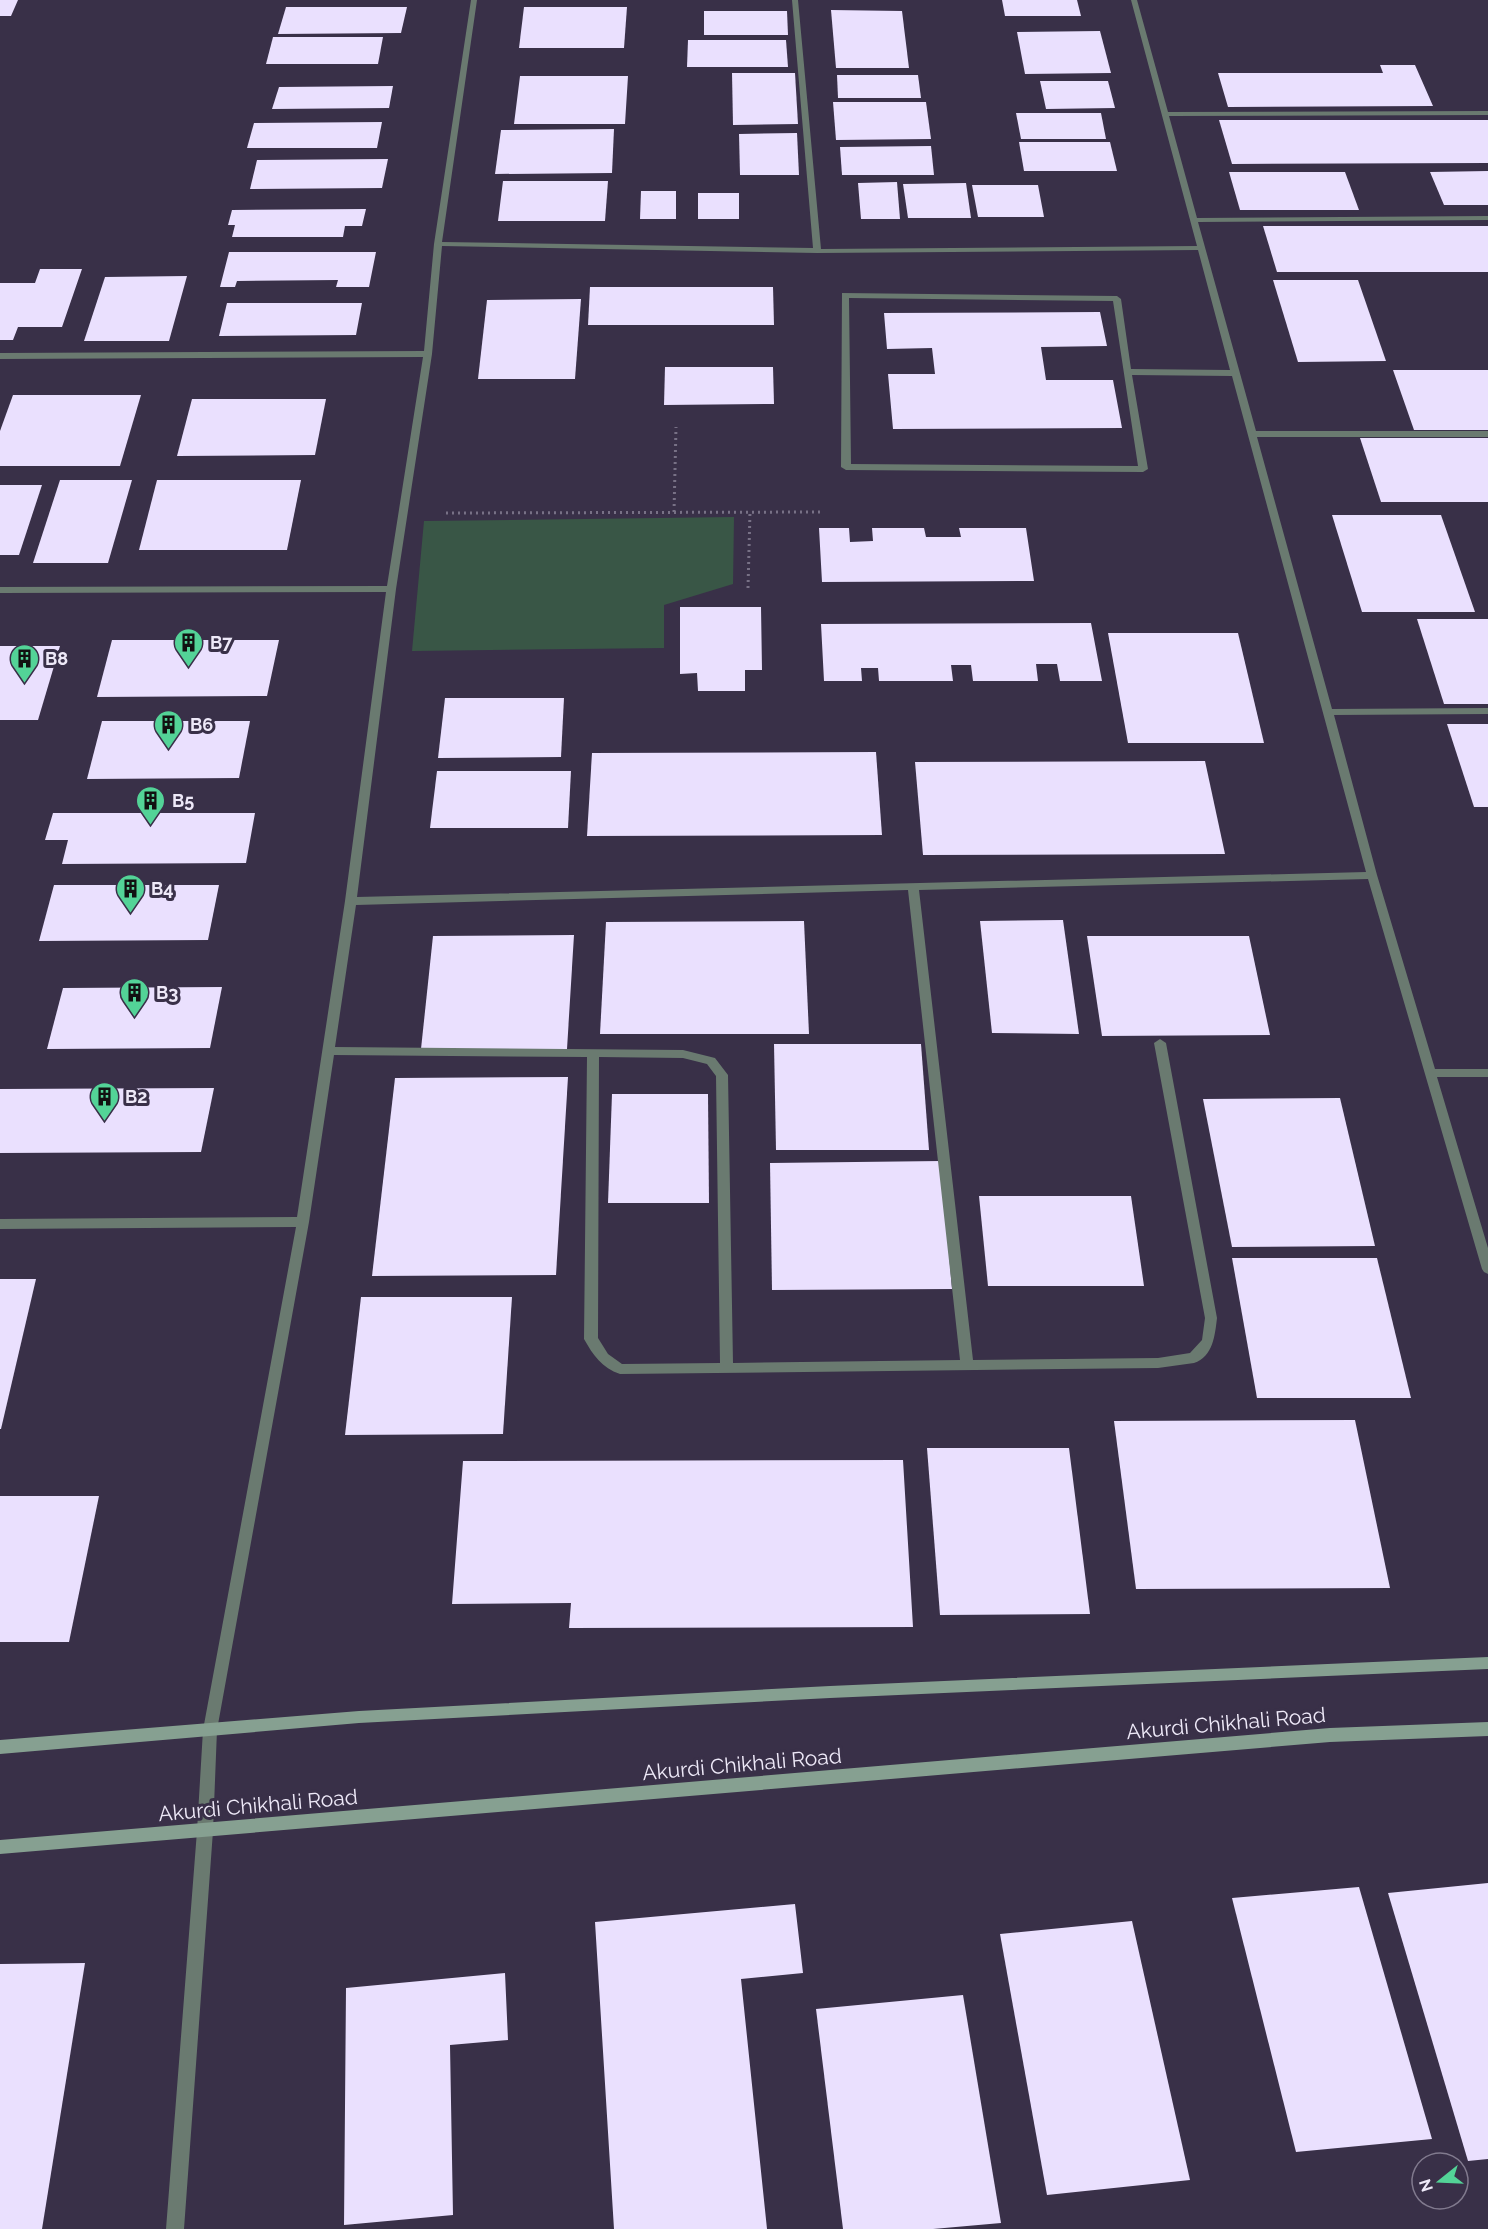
<svg xmlns="http://www.w3.org/2000/svg" width="1488" height="2229" font-family="Raleway,sans-serif">
<rect width="100%" height="100%" fill="#393048"/>
<path fill="#395646" d="M734 517 733 584 664 605V648L412 651 424 521Z"/>
<g fill="#eae0fe">
<path d="M0 0H18L11 16H0Z"/>
<path d="M1002 0H1077L1081 16H1005Z"/>
<path d="M286 7H407L401 33 278 34Z"/>
<path d="M524 7H627L624 48H519Z"/>
<path d="M831 10 902 11 909 68H836Z"/>
<path d="M704 11H787L788 35H704Z"/>
<path d="M1100 31 1111 73 1025 74 1017 32Z"/>
<path d="M273 37H383L378 64H266Z"/>
<path d="M688 40H786L788 67H687Z"/>
<path d="M1380 65H1415L1433 106 1228 107 1218 73H1383Z"/>
<path d="M732 73H795L798 124 733 125Z"/>
<path d="M837 75H918L921 98H838Z"/>
<path d="M520 76H628L625 124H514Z"/>
<path d="M1040 81H1108L1115 108 1046 109Z"/>
<path d="M393 86 389 108 272 109 279 87Z"/>
<path d="M833 102H926L931 139 836 140Z"/>
<path d="M1016 113H1101L1106 139H1021Z"/>
<path d="M1219 120H1488V163L1232 164Z"/>
<path d="M382 122 377 148H247L254 123Z"/>
<path d="M614 129 612 173 495 174 501 130Z"/>
<path d="M797 133 799 175H740L739 134Z"/>
<path d="M1019 142H1110L1117 171H1024Z"/>
<path d="M931 146 934 175H842L840 147Z"/>
<path d="M388 159 382 188 250 189 257 160Z"/>
<path d="M1488 171V205H1444L1430 172Z"/>
<path d="M1229 172H1345L1359 210H1240Z"/>
<path d="M503 181H608L605 221H498Z"/>
<path d="M897 182 900 219H861L858 183Z"/>
<path d="M966 183 971 218H908L903 184Z"/>
<path d="M972 185H1038L1044 217H978Z"/>
<path d="M641 191H676V219H640Z"/>
<rect x="698" y="193" width="41" height="26"/>
<path d="M366 209 362 226H345L343 237H232L235 225H228L232 210Z"/>
<path d="M1263 226H1488V272H1277Z"/>
<path d="M229 252H376L369 287H336L338 280 237 281 235 287H220Z"/>
<path d="M40 269H82L62 327H18L13 340H0V283H35Z"/>
<path d="M187 276 169 341H84L105 277Z"/>
<path d="M1273 280H1358L1386 361 1298 362Z"/>
<path d="M590 287H773L774 325H588Z"/>
<path d="M581 299 575 379H478L487 300Z"/>
<path d="M227 303H362L356 335 219 336Z"/>
<path d="M1100 312 1107 346 1041 347 1046 380H1113L1122 428 893 429 888 374H935L932 348 887 349 884 313Z"/>
<path d="M665 367H773L774 404 664 405Z"/>
<path d="M1393 370H1488V430H1414Z"/>
<path d="M13 395H141L120 466H0V431Z"/>
<path d="M192 399H326L315 455 177 456Z"/>
<path d="M1360 438H1488V502H1381Z"/>
<path d="M60 480H132L108 563H33Z"/>
<path d="M157 480H301L287 550H139Z"/>
<path d="M0 485H42L19 555H0Z"/>
<path d="M1332 515H1441L1475 612H1362Z"/>
<path d="M819 528H849L850 542 873 541 872 528H924L926 537H961L959 528H1026L1034 581 822 582Z"/>
<path d="M680 607H761L762 670H745V691H698L697 673 680 674Z"/>
<path d="M1417 619H1488V704H1444Z"/>
<path d="M1091 623 1102 681H1060L1057 664H1036L1038 681H973L971 665H951L953 681H879L878 668H861L862 681H824L821 624Z"/>
<path d="M1108 633H1238L1264 743H1128Z"/>
<path d="M112 640H279L267 696 97 697Z"/>
<path d="M0 646H60L38 720H0Z"/>
<path d="M445 698H564L561 757 438 758Z"/>
<path d="M102 721H250L239 778 87 779Z"/>
<path d="M1447 724H1488V807H1474Z"/>
<path d="M876 752 882 835 587 836 592 753Z"/>
<path d="M1205 761 1225 854 923 855 915 762Z"/>
<path d="M437 771H571L568 828H430Z"/>
<path d="M53 813H255L246 863 62 864 68 840H45Z"/>
<path d="M54 885H219L208 940 39 941Z"/>
<path d="M1063 920 1079 1034 992 1033 980 921Z"/>
<path d="M804 921 809 1034H600L606 922Z"/>
<path d="M574 935 567 1049H421L433 936Z"/>
<path d="M1087 936H1249L1270 1035 1102 1036Z"/>
<path d="M222 987 210 1048 47 1049 63 988Z"/>
<path d="M774 1044H921L929 1150H776Z"/>
<path d="M568 1077 556 1275 372 1276 395 1078Z"/>
<path d="M214 1088 201 1152 0 1153V1089Z"/>
<path d="M612 1094H708L709 1203H608Z"/>
<path d="M1340 1098 1375 1246 1232 1247 1203 1099Z"/>
<path d="M941 1161 952 1289 772 1290 770 1163Z"/>
<path d="M979 1196H1131L1144 1286H988Z"/>
<path d="M1232 1258H1377L1411 1398H1257Z"/>
<path d="M0 1279H36L1 1429H0Z"/>
<path d="M361 1297H512L503 1434 345 1435Z"/>
<path d="M1355 1420 1390 1588 1136 1589 1114 1421Z"/>
<path d="M927 1448H1069L1090 1614 940 1615Z"/>
<path d="M903 1460 913 1627 569 1628 571 1603 452 1604 463 1461Z"/>
<path d="M0 1496H99L69 1642H0Z"/>
<path d="M1488 1883V2159L1468 2161 1388 1893Z"/>
<path d="M1359 1887 1432 2139 1296 2152 1232 1898Z"/>
<path d="M795 1904 803 1973 741 1979 767 2229H614L595 1922Z"/>
<path d="M1132 1921 1190 2180 1047 2195 1000 1934Z"/>
<path d="M85 1963 42 2229H0V1964Z"/>
<path d="M505 1973 508 2040 450 2045 453 2215 344 2225 346 1988Z"/>
<path d="M963 1995 1001 2223 933 2229H843L816 2009Z"/>
</g>
<g fill="none" stroke-linecap="round" stroke-linejoin="round">
<g stroke="#787186" stroke-width="3" stroke-dasharray="2 4" stroke-linecap="butt">
<path d="M674 512 676 427"/>
<path d="M446 513 821 512"/>
<path d="M748 588 750 512"/>
</g>
<path fill="#6a7a70" fill-rule="evenodd" d="M471 0H477L442 242 813 248 792 0H798L821 249 1197 246 1131 0H1137L1168 112 1488 111V115L1169 116 1197 218 1488 216V220L1198 222 1256 431H1488V437H1257L1332 709 1488 708V714L1334 715 1377 875 1435 1069H1488V1077H1437L1488 1248V1274L1484 1272 1482 1269 1368 879 919 890 973 1360 1158 1358 1190 1353 1202 1340 1205 1318 1154 1043 1160 1039 1166 1043 1217 1318C1215 1335 1213 1357 1194 1363L1158 1368 620 1374C602 1368 593 1355 584 1339L587 1057 334 1055 309 1222 217 1730 213 1831 184 2229H166L197 1831 203 1730 296 1227 0 1229V1219L297 1217 345 901 386 592 0 593V587L387 586 423 357 0 359V353L424 351 434 244ZM442 246 817 253 1198 250 1230 370 1131 369 1121 299 1117 296 842 293 841 467 846 470 1143 472 1148 469 1132 375 1232 376 1366 872 357 897 396 589 432 354ZM849 298 1113 301 1138 466 851 464ZM908 890 960 1360 733 1363 728 1075 715 1058 683 1050 335 1047 356 905ZM599 1057 683 1058 707 1064 716 1076 720 1363 622 1364 608 1354 598 1338Z"/>
<g fill="#86a091" fill-rule="evenodd">
<path d="M1488 1657V1669L830 1698 359 1723 0 1754V1740L359 1711 830 1686Z"/>
<path d="M1488 1722V1736L1330 1742 0 1854V1840L1330 1728Z"/>
</g>
</g>
<defs>
<symbol id="building-pin" viewBox="-11 -11 22 30"><path d="M0 17L-7.5 6A9.5 9.5 0 1 1 7.5 6Z" fill="#53d397" stroke="#393048"/><path d="M-4-6H4V6H1V3H-1V6H-4ZM-2.5-4.3h1.7v1.8h-1.7ZM.8-4.3h1.7v1.8H.8ZM-2.5-1h1.7V.8h-1.7ZM.8-1h1.7V.8H.8Z" fill="#111"/></symbol>
</defs>
<g fill-rule="evenodd">
<use href="#building-pin" x="172" y="626" width="33" height="45"/>
<use href="#building-pin" x="8" y="642" width="33" height="45"/>
<use href="#building-pin" x="152" y="708" width="33" height="45"/>
<use href="#building-pin" x="134" y="784" width="33" height="45"/>
<use href="#building-pin" x="114" y="872" width="33" height="45"/>
<use href="#building-pin" x="118" y="976" width="33" height="45"/>
<use href="#building-pin" x="88" y="1080" width="33" height="45"/>
</g>
<g text-anchor="middle" dominant-baseline="central" stroke-width="6" stroke-linejoin="round" paint-order="stroke">
<g font-size="18" font-weight="bold" fill="#eee9f8" stroke="#393048" text-anchor="start">
<text x="210" y="642">B7</text>
<text x="45" y="658">B8</text>
<text x="190" y="724">B6</text>
<text x="172" y="800">B5</text>
<text x="151" y="888">B4</text>
<text x="156" y="992">B3</text>
<text x="125" y="1096">B2</text>
</g>
<g font-size="21" fill="#eee9f8" stroke="#393048">
<text transform="translate(1226 1723) rotate(-5)">Akurdi Chikhali Road</text>
<text transform="translate(742 1764) rotate(-5)">Akurdi Chikhali Road</text>
<text transform="translate(258 1805) rotate(-5)">Akurdi Chikhali Road</text>
</g>
</g>
<g transform="translate(1440 2181) rotate(252)"><circle r="28" fill="#393048" stroke="#817a8e" stroke-width="1.5"/>
<path d="M0-4.5L10 22L0 15L-10 22Z" fill="#53d397"/>
<text y="-9" font-size="16" font-weight="bold" text-anchor="middle" fill="#eee9f8">N</text>
</g>
</svg>
